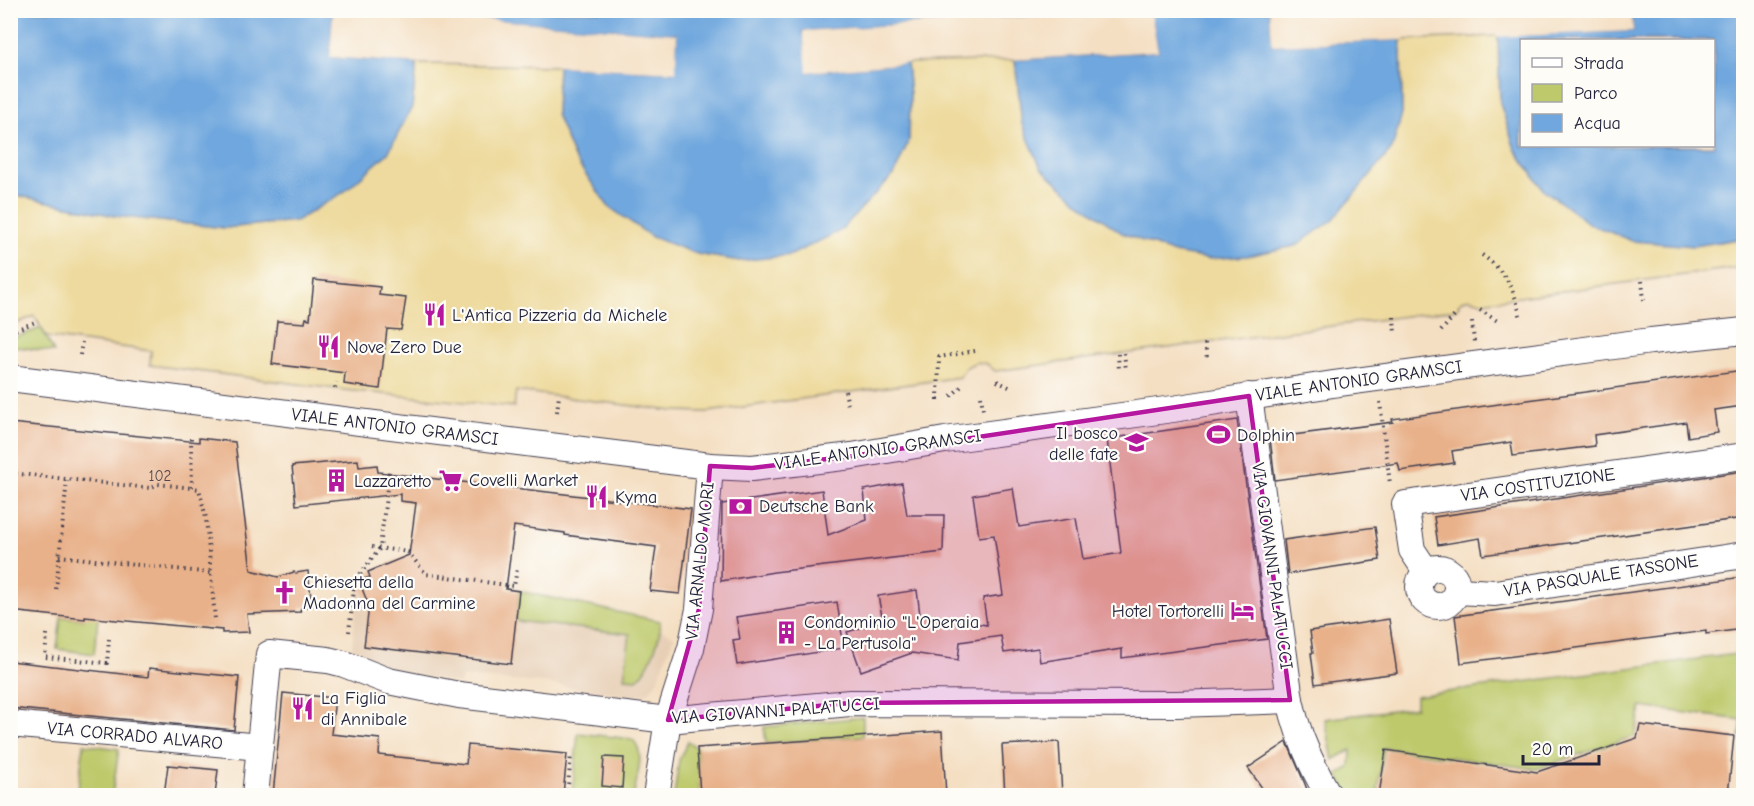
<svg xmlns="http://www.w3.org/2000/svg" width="1754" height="806" font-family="'Comic Neue',sans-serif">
<rect width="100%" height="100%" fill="#fdfcf7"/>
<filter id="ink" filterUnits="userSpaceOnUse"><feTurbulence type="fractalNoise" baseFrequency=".0167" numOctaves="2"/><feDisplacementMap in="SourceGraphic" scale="12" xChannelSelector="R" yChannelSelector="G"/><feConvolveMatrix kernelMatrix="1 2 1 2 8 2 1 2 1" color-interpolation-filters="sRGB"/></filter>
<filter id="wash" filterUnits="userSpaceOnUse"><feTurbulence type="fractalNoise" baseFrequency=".008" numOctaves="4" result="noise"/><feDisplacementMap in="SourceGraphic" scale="24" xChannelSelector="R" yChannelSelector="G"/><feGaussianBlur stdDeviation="1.35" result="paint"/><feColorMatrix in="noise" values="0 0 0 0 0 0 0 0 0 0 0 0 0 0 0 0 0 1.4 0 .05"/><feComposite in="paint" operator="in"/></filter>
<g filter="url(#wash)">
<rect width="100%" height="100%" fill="#f4dfc3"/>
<path fill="#e7cfb6" d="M403 557 416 577 519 591 660 621 662 630 674 636 658 679 649 692 634 697 542 683 462 677 460 684 388 670 351 655 359 581 370 577 368 572Z"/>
<g fill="#bdc96b" stroke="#707653" stroke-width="1.5">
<path d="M41 328 54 352 11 346V339Z"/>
<path d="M519 591 660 621C662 635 649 671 637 679L624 678 630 634 516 621Z"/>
<path d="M87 600 100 601 94 654 57 649 61 617 84 619Z"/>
<path d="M1743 653V736H1740L1742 720 1641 707 1635 736 1536 769 1384 748 1377 795H1349L1338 775 1350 767 1351 750 1333 760 1325 719 1416 707V696Z"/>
<path d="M863 717V736L766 743 764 727Z"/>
<path d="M578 733 632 739C647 751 636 779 634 795L572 796Z"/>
<path d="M688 741 697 748 700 795 674 796 679 760Z"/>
<path d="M84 744 119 749 112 795H77Z"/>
</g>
<path fill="#eeda9e" stroke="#887e6c" stroke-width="1.5" d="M1498 36 1500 103 1515 149 1543 189 1590 224 1694 246 1743 238V267L1481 302 1468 298 1460 302 1457 309 1451 310 995 371 987 364 976 362 965 368 960 377 708 412 673 411 516 391 514 407 345 390 150 365 151 351 47 337 34 316 11 326V194L115 216 225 228 296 221 412 107 417 64 558 66 556 114 574 158 697 254 740 261 909 140 910 95 907 63 1015 60 1022 124 1402 114 1401 40Z"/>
<g fill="#6fa7de" stroke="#48648c" stroke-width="1.5" fill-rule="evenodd">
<path d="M11 11H333L330 57 417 64 412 107 388 153 344 192 296 221 225 228 115 216 11 194Z"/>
<path d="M369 11H1120L803 31 808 72 907 63 910 95 909 140 895 173 840 231 791 255 740 261 697 254 652 237 608 206 574 158 556 114 558 66 675 72 677 34Z"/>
<path d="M1151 11H1270L1272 45 1401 40 1402 114 1392 149 1333 220 1295 246 1247 256 1208 259 1174 253 1122 233 1081 204 1041 168 1022 124 1015 60 1158 51Z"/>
<path d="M1632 11H1743V238L1694 246 1632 241 1590 224 1543 189 1515 149 1500 103 1498 36 1633 31ZM1522 40H1714V146H1522Z"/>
</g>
<g fill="#f4dfc3">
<path d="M336 10 333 54 417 61 420 64 330 57 333 11Z"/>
<path d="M366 10 677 34 676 72 555 66 558 63 673 69 674 37 369 13Z"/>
<path d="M1123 10 1120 13 806 33 810 69 907 60 910 63 807 72 803 31Z"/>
<path d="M1273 10 1275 42 1401 37 1404 40 1272 45 1270 11Z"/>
<path d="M1629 10 1632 11 1633 31 1495 37 1498 33 1630 28Z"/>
<path d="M1148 11H1151L1158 51 1012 60 1015 57 1154 49Z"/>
</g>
<g id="blocks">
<g fill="#e8b18a">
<path d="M314 280 380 287 379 295 406 298 401 330 387 329 380 389 344 384 345 373 272 364 277 321 305 323 306 318 310 319Z"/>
<path d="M1743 370V406L1714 410 1717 432 1688 437 1686 422 1594 435 1595 446 1513 456 1511 442 1452 451 1454 463 1400 471 1398 463 1275 480 1270 438 1393 422 1392 419Z"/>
<path d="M1237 420 1267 639 1122 658V649L1040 662 1038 648 1004 653 1001 636 960 642 958 660 912 653 861 671 847 632 883 621 878 596 917 590 920 615 987 625 983 598 1003 595 994 535 979 537 973 495 1013 488 1019 527 1076 518 1083 559 1121 553 1107 439Z"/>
<path d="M10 423 199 442V438L235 442 251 570 278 577 294 572 296 573 308 571 312 606 301 608 300 612 247 614 249 632 222 633V630L85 617V619L10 611Z"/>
<path d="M358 460 359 467 377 465 378 472 691 509 680 594 650 591 656 547 565 535V533L514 526 506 589 519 591 511 664 364 646 369 606 359 581 370 577 368 572 409 555 416 503 400 501V494L296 505 292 466Z"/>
<path d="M1743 471V518L1483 555 1480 538 1438 545 1434 517Z"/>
<path d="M902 483 907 515H944L943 552 774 572 721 581 722 504 822 490 828 535 867 520 864 490Z"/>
<path d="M1375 527 1380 560 1288 574 1284 540Z"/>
<path d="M1743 577V629L1706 634V631L1461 663 1455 616Z"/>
<path d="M837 602 844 648 737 665 733 640 740 639 736 617Z"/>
<path d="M1389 619 1397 673 1315 684 1311 653H1313L1310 631Z"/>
<path d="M10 661 148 677 149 668 239 677 234 730 10 708Z"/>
<path d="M283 693 335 698 331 734 380 739 379 755 466 764 468 745 567 754 563 795H273Z"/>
<path d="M1640 725 1734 736 1728 795H1657L1635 792 1634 795H1379L1386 750 1537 772 1637 738Z"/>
<path d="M942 731 946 795H700L697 748Z"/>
<path d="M1059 742 1062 795H1005L1002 745Z"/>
<path d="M1287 742 1305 784 1309 795H1267L1248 768Z"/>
<path d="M604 757 624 758 622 788 602 786Z"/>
<path d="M168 765 218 770 215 795H164Z"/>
</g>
</g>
</g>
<g filter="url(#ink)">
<use href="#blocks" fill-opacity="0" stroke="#423e4f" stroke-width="1.5"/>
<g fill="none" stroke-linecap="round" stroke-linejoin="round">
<defs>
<g id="minor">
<path d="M10 378 622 455 710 466 752 468 852 456 945 440 1173 409 1333 384 1651 341 1744 331"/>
<path d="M1249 396 1290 700C1297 734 1311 765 1329 796"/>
<circle cx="1438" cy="587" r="19"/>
<path d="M1426 571 1412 550 1405 504 1744 456"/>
<path d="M1457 591 1495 593 1744 555"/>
<path d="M10 724 260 747"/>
<path d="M255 796 269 654 328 660 344 664 388 681 459 695 668 720 850 703 1177 704 1290 700"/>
<path d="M656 796 668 720 691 648 699 609 710 466"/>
</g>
</defs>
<use href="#minor" stroke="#423e4f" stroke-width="28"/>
<g stroke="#423e4f" stroke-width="4" stroke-dasharray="1.5 4.5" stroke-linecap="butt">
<path d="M1482 255C1505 271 1515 289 1520 316"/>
<path d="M1642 281 1644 300"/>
<path d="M1480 310 1499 322"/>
<path d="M1394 317 1395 334"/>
<path d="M1472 322 1474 342"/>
<path d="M1441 331 1457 313"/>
<path d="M10 332 38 321"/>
<path d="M1205 343 1207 358"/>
<path d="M1124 353 1126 370"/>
<path d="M1118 354 1119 370"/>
<path d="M80 355 82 342"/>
<path d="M997 381 1011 388"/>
<path d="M335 388 336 382"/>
<path d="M845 391 848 406"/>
<path d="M951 396 963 385"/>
<path d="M981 396 983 410"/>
<path d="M938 400 939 357 975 351"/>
<path d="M1380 402 1390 484"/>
<path d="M557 412 559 396"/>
<path d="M191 438 192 488 199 489 206 518 215 619"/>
<path d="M10 473 150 488 158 484 192 488"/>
<path d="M372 547 408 552 426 574 514 586 517 569"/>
<path d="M59 556 211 573"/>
<path d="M56 589 67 480"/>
<path d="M349 632 355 581 380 548 389 471"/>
<path d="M47 634 45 657 107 663 109 639"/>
<path d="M567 796 571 755"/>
</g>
<use href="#minor" stroke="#fff" stroke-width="26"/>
</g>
</g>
<path fill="#b5179e" fill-opacity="0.2" stroke="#b5179e" stroke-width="4.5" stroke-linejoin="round" d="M1249 396 1290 700 850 703 668 720 699 609 710 466 752 468 852 456Z"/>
<defs>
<symbol id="restaurant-bare" viewBox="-9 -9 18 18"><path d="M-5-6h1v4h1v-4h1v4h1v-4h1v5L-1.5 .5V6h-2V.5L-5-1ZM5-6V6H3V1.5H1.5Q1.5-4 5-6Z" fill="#b5179e" stroke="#fdfcf7" stroke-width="2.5" paint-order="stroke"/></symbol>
<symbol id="stadium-bare" viewBox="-9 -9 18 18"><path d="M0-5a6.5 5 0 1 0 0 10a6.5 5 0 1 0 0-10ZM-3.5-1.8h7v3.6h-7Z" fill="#b5179e" stroke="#fdfcf7" stroke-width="2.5" paint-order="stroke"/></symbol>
<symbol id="school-bare" viewBox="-9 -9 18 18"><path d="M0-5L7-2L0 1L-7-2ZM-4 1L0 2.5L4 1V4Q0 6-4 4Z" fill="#b5179e" stroke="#fdfcf7" stroke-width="2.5" paint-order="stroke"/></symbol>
<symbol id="supermarket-bare" viewBox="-9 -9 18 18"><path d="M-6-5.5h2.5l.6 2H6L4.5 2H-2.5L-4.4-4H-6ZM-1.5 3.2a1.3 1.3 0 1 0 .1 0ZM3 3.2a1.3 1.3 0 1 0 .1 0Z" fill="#b5179e" stroke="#fdfcf7" stroke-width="2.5" paint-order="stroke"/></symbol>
<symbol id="building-bare" viewBox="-9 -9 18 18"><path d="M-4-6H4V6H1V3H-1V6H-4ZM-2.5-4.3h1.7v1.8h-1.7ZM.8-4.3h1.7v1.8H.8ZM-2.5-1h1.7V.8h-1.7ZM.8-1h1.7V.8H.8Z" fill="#b5179e" stroke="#fdfcf7" stroke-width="2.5" paint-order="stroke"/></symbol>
<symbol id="bank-bare" viewBox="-9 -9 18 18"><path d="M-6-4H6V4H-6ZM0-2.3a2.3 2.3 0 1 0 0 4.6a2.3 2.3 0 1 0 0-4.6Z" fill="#b5179e" stroke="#fdfcf7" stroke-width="2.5" paint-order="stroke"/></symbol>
<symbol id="church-bare" viewBox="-9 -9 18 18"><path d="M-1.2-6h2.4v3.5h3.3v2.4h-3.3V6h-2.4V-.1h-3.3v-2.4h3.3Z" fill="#b5179e" stroke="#fdfcf7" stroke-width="2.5" paint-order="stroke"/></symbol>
<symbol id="hotel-bare" viewBox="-9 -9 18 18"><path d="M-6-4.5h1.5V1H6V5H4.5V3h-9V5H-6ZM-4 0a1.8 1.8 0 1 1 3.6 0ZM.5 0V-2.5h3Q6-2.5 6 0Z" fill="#b5179e" stroke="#fdfcf7" stroke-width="2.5" paint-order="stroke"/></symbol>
</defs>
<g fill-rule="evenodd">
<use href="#restaurant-bare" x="418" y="298" width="33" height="33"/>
<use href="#restaurant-bare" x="312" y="330" width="33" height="33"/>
<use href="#stadium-bare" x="1202" y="418" width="33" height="33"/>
<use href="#school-bare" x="1120" y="426" width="33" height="33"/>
<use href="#supermarket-bare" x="434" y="464" width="33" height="33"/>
<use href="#building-bare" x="320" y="464" width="33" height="33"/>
<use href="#restaurant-bare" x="580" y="480" width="33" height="33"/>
<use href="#bank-bare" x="724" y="490" width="33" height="33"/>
<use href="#church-bare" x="268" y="576" width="33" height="33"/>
<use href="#hotel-bare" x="1226" y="594" width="33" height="33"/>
<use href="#building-bare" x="770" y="616" width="33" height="33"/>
<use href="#restaurant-bare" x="286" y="692" width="33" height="33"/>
</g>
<g text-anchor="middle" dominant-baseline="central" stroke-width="4.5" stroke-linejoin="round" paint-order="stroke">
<g font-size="15" fill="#54464f">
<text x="160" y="476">102</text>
</g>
<g font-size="18" fill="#22223b" stroke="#fdfcf7" text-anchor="start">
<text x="452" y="315">L'Antica Pizzeria da Michele</text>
<text x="347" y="347">Nove Zero Due</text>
<text x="1118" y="433" text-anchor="end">Il bosco<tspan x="1118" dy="21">delle fate</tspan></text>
<text x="1237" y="435">Dolphin</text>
<text x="469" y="480">Covelli Market</text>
<text x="354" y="481">Lazzaretto</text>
<text x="615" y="497">Kyma</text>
<text x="759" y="506">Deutsche Bank</text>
<text x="303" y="582">Chiesetta della<tspan x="303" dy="21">Madonna del Carmine</tspan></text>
<text x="1224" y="611" text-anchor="end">Hotel Tortorelli</text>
<text x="804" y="622">Condominio "L'Operaia<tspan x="804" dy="21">- La Pertusola"</tspan></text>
<text x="321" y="698">La Figlia<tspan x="321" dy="21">di Annibale</tspan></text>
</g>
<g font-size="18" fill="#22223b" stroke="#fdfcf7">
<text transform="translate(1359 381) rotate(-8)">VIALE ANTONIO GRAMSCI</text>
<text transform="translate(395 427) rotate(7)">VIALE ANTONIO GRAMSCI</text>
<text transform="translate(878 450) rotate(-8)">VIALE ANTONIO GRAMSCI</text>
<text transform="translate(1538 485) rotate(-8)">VIA COSTITUZIONE</text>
<text transform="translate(700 561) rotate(-84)">VIA ARNALDO MORI</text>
<text transform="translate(1272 566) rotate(82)">VIA GIOVANNI PALATUCCI</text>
<text transform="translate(1601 576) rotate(-9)">VIA PASQUALE TASSONE</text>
<text transform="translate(776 711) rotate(-4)">VIA GIOVANNI PALATUCCI</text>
<text transform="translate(135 736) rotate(5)">VIA CORRADO ALVARO</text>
</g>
</g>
<rect width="1754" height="806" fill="none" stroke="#fdfcf7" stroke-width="36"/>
<rect x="1520" y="39" width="195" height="108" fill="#fdfcf7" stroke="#a5a5ac" stroke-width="1.5"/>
<rect x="1532" y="58" width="30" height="9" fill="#ffffff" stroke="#a5a5ac" stroke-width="1.5"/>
<text x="1574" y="69" font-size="18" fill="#22223b">Strada</text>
<rect x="1532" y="84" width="30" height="18" fill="#bdc96b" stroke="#a5a5ac" stroke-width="1.5"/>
<text x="1574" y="99" font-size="18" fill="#22223b">Parco</text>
<rect x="1532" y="114" width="30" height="18" fill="#6fa7de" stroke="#a5a5ac" stroke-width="1.5"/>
<text x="1574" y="129" font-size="18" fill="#22223b">Acqua</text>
<path d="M1523 755v9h76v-9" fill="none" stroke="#22223b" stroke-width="3"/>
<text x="1532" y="755" font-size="18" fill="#22223b" stroke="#fdfcf7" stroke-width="4.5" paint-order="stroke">20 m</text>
</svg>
